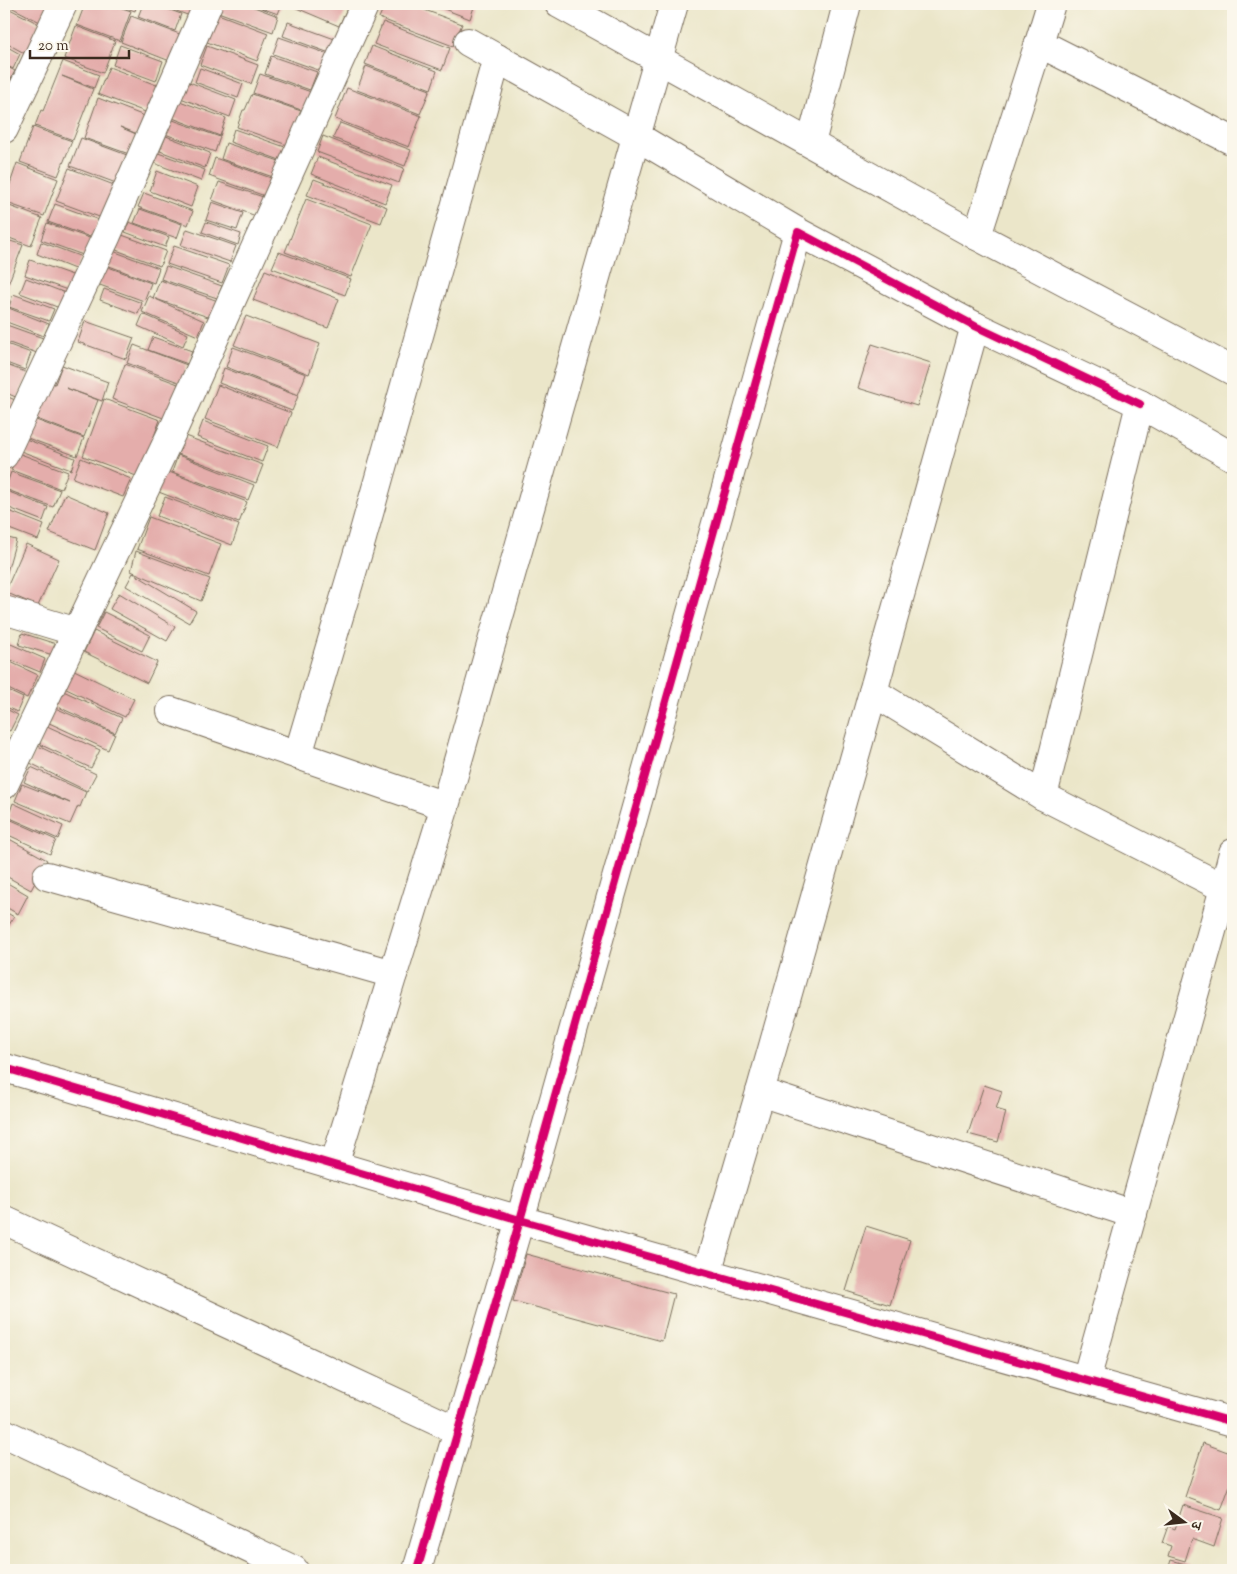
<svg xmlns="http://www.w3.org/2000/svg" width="1237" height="1574" font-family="'Sorts Mill Goudy','Noto Serif Devanagari',serif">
<rect width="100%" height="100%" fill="#fbf7ec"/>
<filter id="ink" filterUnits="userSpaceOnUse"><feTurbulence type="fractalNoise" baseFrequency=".02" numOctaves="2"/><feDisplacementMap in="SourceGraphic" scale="10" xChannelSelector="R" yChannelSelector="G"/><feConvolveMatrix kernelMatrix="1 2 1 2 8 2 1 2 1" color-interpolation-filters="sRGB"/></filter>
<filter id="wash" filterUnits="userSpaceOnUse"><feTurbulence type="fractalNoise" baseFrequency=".0096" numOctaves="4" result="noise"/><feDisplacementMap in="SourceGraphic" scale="20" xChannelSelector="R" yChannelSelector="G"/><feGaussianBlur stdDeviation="1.12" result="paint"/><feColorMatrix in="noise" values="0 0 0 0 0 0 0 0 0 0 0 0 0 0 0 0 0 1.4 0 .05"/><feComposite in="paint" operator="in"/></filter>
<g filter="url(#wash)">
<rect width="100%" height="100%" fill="#ebe6c9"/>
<g id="blocks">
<g fill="#e4adab">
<path d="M5 4H49L40 22Z"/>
<path d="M85 4H110L131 11 120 41 77 25Z"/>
<path d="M116 4H137L135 11Z"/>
<path d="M143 4H154L181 14 175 31 138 17Z"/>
<path d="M158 4H191L194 5 190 16Z"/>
<path d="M221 4H246L278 16 273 32 218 12Z"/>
<path d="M250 4H282L278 14Z"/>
<path d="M287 4H349L339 26Z"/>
<path d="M385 4H409L462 24 453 46 379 18Z"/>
<path d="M431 4H475L470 19Z"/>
<path d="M4 6 39 24 26 54 4 42Z"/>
<path d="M218 14 268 33 257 61 207 42Z"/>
<path d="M131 16 185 36 175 63 121 42Z"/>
<path d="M288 22 340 41 335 55 283 36Z"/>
<path d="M383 22 450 48 442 70 374 44Z"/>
<path d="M76 26 115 41 103 73 64 58Z"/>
<path d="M279 37 328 54 321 71 273 54Z"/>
<path d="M4 45 20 54 13 69 4 64Z"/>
<path d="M120 45 163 61 156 81 113 65Z"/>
<path d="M207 46 258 65 251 84 200 65Z"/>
<path d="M372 46 437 71 431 89 365 64Z"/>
<path d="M271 56 317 72 310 90 265 74Z"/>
<path d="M63 61 99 75 94 88 62 76 93 89 73 140 35 126 41 110 43 111Z"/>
<path d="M4 65 15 71 8 84 4 82Z"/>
<path d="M366 66 430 90 420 114 357 90Z"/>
<path d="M109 67 159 86 148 113 98 94Z"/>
<path d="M200 68 243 84 238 98 195 82Z"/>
<path d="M260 74 311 92 304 111 253 93Z"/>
<path d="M184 80 236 100 230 117 178 97Z"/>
<path d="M347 88 421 116 409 147 335 119Z"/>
<path d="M252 94 301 111 290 146 237 127 243 110H245Z"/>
<path d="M98 98 147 117 140 135 120 127 136 134 129 154 84 138Z"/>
<path d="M177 100 226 118 220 136 170 117Z"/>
<path d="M170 119 220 137 215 152 165 134Z"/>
<path d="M340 123 411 150 405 166 333 138Z"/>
<path d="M33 127 72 141 58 176 20 162Z"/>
<path d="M234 129 285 147 280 160 230 142Z"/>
<path d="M166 136 210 153 205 168 160 151Z"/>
<path d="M323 136 404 168 399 183 317 152Z"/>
<path d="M81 138 127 155 116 183 70 166Z"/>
<path d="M226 143 279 161 273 177 221 159Z"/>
<path d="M150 150 205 170 201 181 146 160Z"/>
<path d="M318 157 392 185 385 203 311 174Z"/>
<path d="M215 158 271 178 265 196 209 176Z"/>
<path d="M17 163 58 179 44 216 4 202Z"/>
<path d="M69 168 114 185 102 218 56 201Z"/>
<path d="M157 171 198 187 191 207 150 191Z"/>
<path d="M314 179 387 207 381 223 307 195Z"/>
<path d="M219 182 263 197 256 216 212 200Z"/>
<path d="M144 193 193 211 188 225 138 207Z"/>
<path d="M306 199 372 224 351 277 285 252Z"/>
<path d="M212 202 243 213 237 230 206 220Z"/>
<path d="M4 204 42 218 31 246 4 236Z"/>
<path d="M55 204 99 220 93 238 48 222Z"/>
<path d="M140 209 182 224 177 238 134 223Z"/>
<path d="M129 222 169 237 165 247 125 232Z"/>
<path d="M206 222 241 234 238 245 202 232Z"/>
<path d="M47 223 92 239 86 256 41 240Z"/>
<path d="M187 229 236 246 230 262 181 245Z"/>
<path d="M122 235 166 251 160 266 116 250Z"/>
<path d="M4 239 23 245 4 295Z"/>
<path d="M41 242 82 257 77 270 37 254Z"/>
<path d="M174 246 229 265 222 283 167 264Z"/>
<path d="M110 250 159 268 154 283 104 264Z"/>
<path d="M279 252 351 279 345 295 272 268Z"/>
<path d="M30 260 78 277 73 292 25 275Z"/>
<path d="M103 265 151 283 144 301 97 284Z"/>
<path d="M166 266 222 286 217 298 161 279Z"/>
<path d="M265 270 339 299 328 328 253 300Z"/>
<path d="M26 278 71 295 65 310 20 293Z"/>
<path d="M160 280 218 301 211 318 153 298Z"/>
<path d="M104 289 142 303 138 314 100 300Z"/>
<path d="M13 294 54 309 49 321 9 307Z"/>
<path d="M149 296 204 321 198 336 142 312Z"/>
<path d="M6 307 49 324 44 336 4 321Z"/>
<path d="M143 314 188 334 183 346 138 326Z"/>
<path d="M246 316 320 344 309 374 234 345Z"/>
<path d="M85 321 134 338 126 359 78 342Z"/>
<path d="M4 324 43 338 37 353 4 341Z"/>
<path d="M153 337 192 351 188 364 148 350Z"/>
<path d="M4 343 31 353 25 370 4 362Z"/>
<path d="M872 344 931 363 917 406 858 388Z"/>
<path d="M134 345 187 365 181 383 127 363Z"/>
<path d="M233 347 306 374 298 395 226 367Z"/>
<path d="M4 364 28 373 18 398 4 392Z"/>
<path d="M125 364 178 384 166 419 112 399Z"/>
<path d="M62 365 108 382 102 401 66 388 98 400 84 437 29 416 43 380 55 384Z"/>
<path d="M224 368 298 396 292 411 219 383Z"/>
<path d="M218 385 291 413 278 447 205 419Z"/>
<path d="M4 395 15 400 7 421 4 419Z"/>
<path d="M104 399 160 420 139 477 83 456Z"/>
<path d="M28 417 84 438 77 456 22 436Z"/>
<path d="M203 421 268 446 262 462 197 437Z"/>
<path d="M185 436 263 465 256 483 178 454Z"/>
<path d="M23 438 75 458 71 470 18 450Z"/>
<path d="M18 453 68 472 61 489 11 470Z"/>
<path d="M178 455 254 485 248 500 172 472Z"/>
<path d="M81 458 131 479 123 497 73 478Z"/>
<path d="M164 470 247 502 239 523 156 491Z"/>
<path d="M11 472 60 490 53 507 5 489Z"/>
<path d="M4 490 48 507 43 521 4 506Z"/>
<path d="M65 494 109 513 95 550 49 532Z"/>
<path d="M165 497 239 525 232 545 157 516Z"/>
<path d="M4 509 44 525 38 540 4 527Z"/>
<path d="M149 517 221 544 209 576 137 549Z"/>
<path d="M4 537 16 540 4 583Z"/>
<path d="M26 544 59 559 38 606 5 592Z"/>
<path d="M136 551 210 579 201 601 131 571Z"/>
<path d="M133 573 196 611 189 623 126 586Z"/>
<path d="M119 593 175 627 167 641 110 609Z"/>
<path d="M104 612 150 635 142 651 96 628Z"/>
<path d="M94 631 157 662 147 683 84 652Z"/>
<path d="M22 633 56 644 53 655 19 645Z"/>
<path d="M4 641 45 659 40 672 4 657Z"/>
<path d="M4 659 38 675 27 698 4 687Z"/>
<path d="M68 667 134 699 125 717 60 686Z"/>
<path d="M4 689 23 698 17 712 4 706Z"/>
<path d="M59 689 122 718 115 733 52 704Z"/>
<path d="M53 707 115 734 108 750 47 722Z"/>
<path d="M4 708 18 715 10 731 4 728Z"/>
<path d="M47 726 100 750 91 768 39 744Z"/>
<path d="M38 746 96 774 87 791 30 763Z"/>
<path d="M31 767 86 792 80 807 78 806 70 824 15 801 22 784 70 803 24 782Z"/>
<path d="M13 803 63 826 58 839 8 817Z"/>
<path d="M7 818 56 840 50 854 4 833V825Z"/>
<path d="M4 836 47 860 31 890 4 875Z"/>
<path d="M4 881 28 895 18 914 4 906Z"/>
<path d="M4 911 14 917 7 928 4 927Z"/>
<path d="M984 1085 1002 1091 996 1109 1006 1112 998 1142 968 1134Z"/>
<path d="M866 1226 910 1240 890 1305 846 1291Z"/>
<path d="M526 1254 674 1294 662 1341 513 1301Z"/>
<path d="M1203 1443 1233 1454V1477L1221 1510 1185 1497Z"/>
<path d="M1183 1505 1223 1518 1214 1547 1192 1539 1185 1561 1168 1556 1171 1546 1162 1543 1168 1526 1175 1529Z"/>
<path d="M1171 1560 1196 1567 1195 1570H1168Z"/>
<path d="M1152 1566 1166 1570H1151Z"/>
</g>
</g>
</g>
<g filter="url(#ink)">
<use href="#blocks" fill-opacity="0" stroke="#796c5a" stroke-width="1"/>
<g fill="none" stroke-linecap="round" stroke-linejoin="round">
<defs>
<g id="minor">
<path d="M559 4 977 236 1233 371"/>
<path d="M468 42 636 136 798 232"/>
<path d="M1039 43 1051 4"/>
<path d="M4 129 63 4"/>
<path d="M811 143 847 4"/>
<path d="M977 236 1039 43 1233 141"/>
<path d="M4 455 107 235 208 4"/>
<path d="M4 610 77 632"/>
<path d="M873 692 975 326"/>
<path d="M171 711 445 806"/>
<path d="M298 755 359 549 497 58"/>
<path d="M4 785 175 426 365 4"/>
<path d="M1043 796 1140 404 1233 457"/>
<path d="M47 876 393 974"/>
<path d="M5 1068 520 1220 1233 1422"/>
<path d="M760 1092 873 692 1043 796 1224 888 1233 853"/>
<path d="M334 1165 445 806 674 4"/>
<path d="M4 1220 458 1431"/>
<path d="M707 1273 760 1092 1133 1214"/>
<path d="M1086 1380 1224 888 1233 893"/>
<path d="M4 1433 294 1570"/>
<path d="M417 1570 520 1220 798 232 975 326 1140 404"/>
</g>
</defs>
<use href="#minor" stroke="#796c5a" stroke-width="30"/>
<use href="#minor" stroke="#fff" stroke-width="28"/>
<defs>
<g id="cycleway">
<path d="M5 1068 520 1220 1233 1422"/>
<path d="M417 1570 520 1220 798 232 975 326 1140 404"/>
</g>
</defs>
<use href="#cycleway" stroke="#fbf7ec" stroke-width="11"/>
<use href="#cycleway" stroke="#d6006c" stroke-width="8"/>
</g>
</g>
<rect width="1237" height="1574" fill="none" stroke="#fbf7ec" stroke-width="20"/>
<g transform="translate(1184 1522) rotate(105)" stroke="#fbf7ec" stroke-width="4" paint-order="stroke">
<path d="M0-4L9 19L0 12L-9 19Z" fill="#3b2a1e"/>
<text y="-8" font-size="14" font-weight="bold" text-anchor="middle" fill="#3b2a1e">उ</text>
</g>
<path d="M30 50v8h99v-8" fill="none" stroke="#3b2a1e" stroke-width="2.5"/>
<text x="38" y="50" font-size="15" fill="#3b2a1e" stroke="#fbf7ec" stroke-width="4" paint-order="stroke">20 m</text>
</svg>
